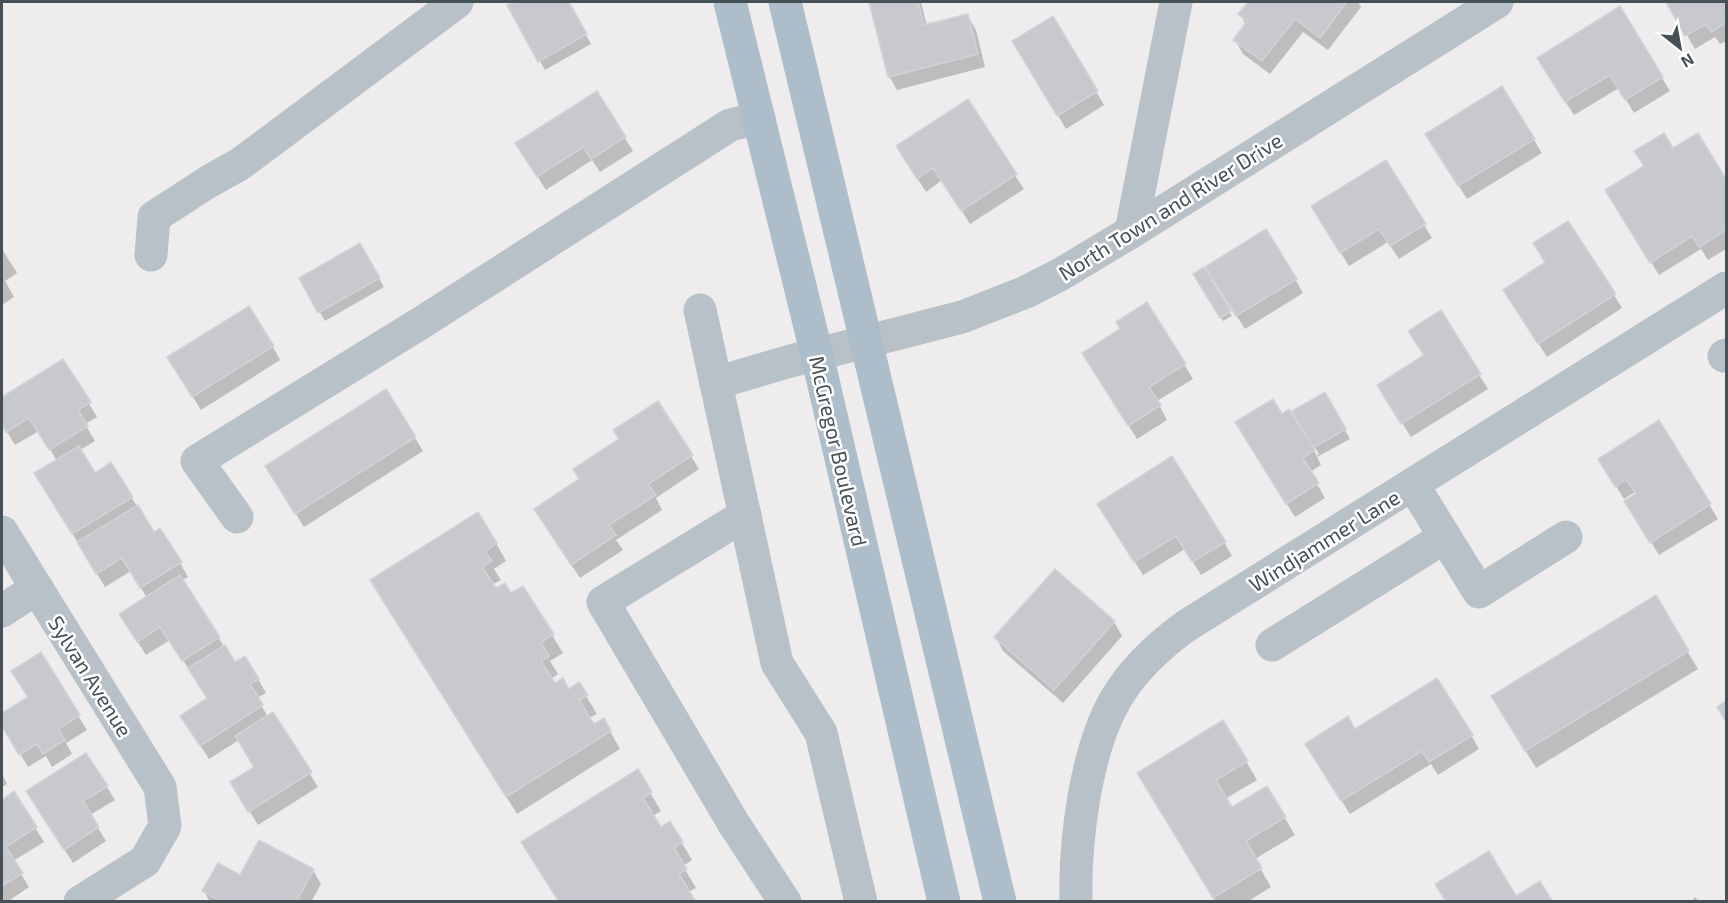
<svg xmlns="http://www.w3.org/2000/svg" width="1728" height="903" font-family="'Exo 2',sans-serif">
<rect width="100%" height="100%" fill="#eeecec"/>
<g fill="#0003">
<path d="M517 2H567L591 44 545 70 509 6Z"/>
<path d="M871 2H921L927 26 968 16 976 30 985 67 897 90 889 76Z"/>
<path d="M1250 2H1358L1361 7 1328 50 1303 32 1270 74 1243 54 1235 40 1246 25 1240 14Z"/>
<path d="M1668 2H1726V41L1720 44 1715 37 1695 49Z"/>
<path d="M1619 8 1670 91 1634 113 1619 88 1574 115 1546 72Z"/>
<path d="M1052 18 1104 105 1066 129 1014 41Z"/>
<path d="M596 93 633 151 600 172 592 160 546 190 525 157Z"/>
<path d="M967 101 1024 189 970 224 942 180 926 192 906 161Z"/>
<path d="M1697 135 1726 182V249L1708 260 1701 249 1659 275 1615 204 1672 150Z"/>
<path d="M1534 140 1542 153 1467 199 1435 148Z"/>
<path d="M1321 221 1424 225 1432 238 1399 259 1388 242 1349 266Z"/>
<path d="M360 245 384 287 325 321 301 279Z"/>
<path d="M2 249 17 273 5 281 14 297 2 305Z"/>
<path d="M1546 263 1614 295 1622 308 1547 357 1513 304Z"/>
<path d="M1203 269 1232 316 1223 321 1195 275Z"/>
<path d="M1295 279 1303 293 1245 329 1215 281Z"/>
<path d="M1147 304 1193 379 1157 401 1167 420 1137 439 1092 367 1122 330Z"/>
<path d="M1440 312 1488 389 1411 437 1387 399 1425 356Z"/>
<path d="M273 347 280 360 201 410 177 371Z"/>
<path d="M63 361 97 417 85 424 95 441 80 450 94 475 111 464 154 534 180 563 188 577 182 580 235 664 258 679 266 693 257 698 268 717 273 714 318 787 258 825 240 796 256 768 239 740 209 759 190 730 208 699 170 640 146 655 129 628 147 598 131 571 105 587 44 487 57 461 39 431 15 445 2 424V399Z"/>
<path d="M1324 394 1350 439 1317 457 1321 465 1310 472 1325 498 1295 517 1245 437 1289 412 1317 456 1319 454 1294 412Z"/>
<path d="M1658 422 1718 519 1659 555 1634 515 1637 495 1635 492 1624 499 1608 473Z"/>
<path d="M415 438 423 451 304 527 275 480Z"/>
<path d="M691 456 699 469 656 498 662 510 616 540 623 550 580 578 544 523 581 480Z"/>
<path d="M1107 518 1224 542 1232 556 1201 575 1185 549 1143 575Z"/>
<path d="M496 543 506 561 494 569 501 580 492 585 495 591 511 595 523 588 563 653 550 661 558 674 551 679 555 685 569 691 579 684 597 714 589 718 593 726 610 731 620 749 517 814 382 598Z"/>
<path d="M1655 598 1698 669 1536 768 1503 714Z"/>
<path d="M1114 622 1122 636 1063 703 1003 651 996 637Z"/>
<path d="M40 654 87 730 66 743 72 754 52 767 46 756 28 767 2 723V715L29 698Z"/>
<path d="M1223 722 1257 780 1225 799 1232 809 1267 788 1295 835 1255 859 1271 887 1247 902H1216L1149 791Z"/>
<path d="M1355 731 1471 735 1479 749 1438 775 1431 764 1350 814 1314 758Z"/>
<path d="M637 771 661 811 653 816 661 829 682 843 692 860 683 866 696 888 688 892 560 902Z"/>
<path d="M2 774 7 784 2 787Z"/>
<path d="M107 787 115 800 90 815 106 841 73 863 36 805Z"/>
<path d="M14 794 44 842 13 861 29 887 7 902H2V801Z"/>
<path d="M313 870 321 884 311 902H210L204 891Z"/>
<path d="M1694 897 1702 902H1692Z"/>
</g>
<g fill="#c7c9ce" stroke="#d0d3d7" stroke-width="1.5">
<path d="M514 2H569L587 34 538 62 507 5Z"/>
<path d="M869 2H918L924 25 968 14 978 54 888 77Z"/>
<path d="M1248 2H1347L1320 38 1295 19 1262 61 1233 40 1247 21 1238 14Z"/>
<path d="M1666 2H1726V23L1711 32 1706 24 1685 36Z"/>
<path d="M1620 6 1663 77 1625 100 1610 75 1565 102 1537 58Z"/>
<path d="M1053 16 1098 91 1057 116 1012 41Z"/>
<path d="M1502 86 1535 139 1458 186 1425 134Z"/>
<path d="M597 91 626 137 591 159 583 147 537 177 515 143Z"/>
<path d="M968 99 1017 174 961 211 933 168 917 179 896 146Z"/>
<path d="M1664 133 1673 148 1698 133 1726 179V230L1699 247 1692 236 1650 263 1605 190 1644 166 1634 151Z"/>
<path d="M1386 160 1426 224 1390 246 1379 229 1340 253 1311 206Z"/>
<path d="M1568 221 1616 294 1538 344 1503 290 1545 262 1533 243Z"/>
<path d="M1266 229 1297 279 1236 316 1205 267Z"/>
<path d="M360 243 380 278 318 313 299 278Z"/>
<path d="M1204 267 1231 311 1220 318 1193 274Z"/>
<path d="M1147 302 1186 364 1149 387 1161 405 1128 426 1082 353 1120 329 1116 322Z"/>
<path d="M249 306 274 346 192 397 167 357Z"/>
<path d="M1441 310 1481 374 1401 424 1377 385 1424 355 1408 331Z"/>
<path d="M63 359 91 402 78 410 88 426 49 450 29 418 6 432 2 426V397Z"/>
<path d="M386 389 416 437 295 514 265 466Z"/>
<path d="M1325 392 1346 429 1313 448 1292 411Z"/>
<path d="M1273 399 1282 414 1289 409 1315 450 1303 458 1319 483 1286 504 1235 422Z"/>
<path d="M658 401 693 455 648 484 656 495 609 525 616 535 571 565 534 509 579 479 573 469 619 439 613 430Z"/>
<path d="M1659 420 1711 504 1650 543 1624 501 1636 494 1626 479 1615 487 1598 459Z"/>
<path d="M79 446 95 473 111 462 133 497 72 534 34 473Z"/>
<path d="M1172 456 1226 542 1192 562 1176 536 1134 562 1097 504Z"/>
<path d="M138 505 154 532 160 528 182 562 140 588 122 558 96 574 77 542Z"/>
<path d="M478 512 497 543 485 551 492 561 482 567 496 588 505 583 511 593 523 586 554 634 541 642 549 656 541 661 555 683 563 678 569 689 579 682 588 695 579 700 594 724 604 718 611 731 506 797 370 580Z"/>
<path d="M1055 569 1115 621 1054 690 994 637Z"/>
<path d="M180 575 220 637 182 661 160 627 137 642 119 614Z"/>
<path d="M1656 595 1689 651 1525 751 1491 696Z"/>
<path d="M225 645 235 662 245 656 259 679 250 684 263 705 200 746 180 716 207 698 188 668Z"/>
<path d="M41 652 80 715 59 729 65 740 43 754 37 744 19 755 2 726V713L28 697 11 671Z"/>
<path d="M1437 678 1473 735 1429 762 1422 751 1341 801 1305 744 1348 716 1355 729Z"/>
<path d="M1726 701V722L1717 707Z"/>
<path d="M273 712 312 772 248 812 230 782 254 767 235 736Z"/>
<path d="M1223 720 1248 761 1216 780 1232 807 1267 786 1286 817 1246 841 1262 868 1213 898 1137 773Z"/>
<path d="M86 753 108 786 83 801 99 827 64 850 26 791Z"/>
<path d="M638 769 652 792 643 798 661 827 670 821 683 842 674 848 687 869 679 874 696 902H559L521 842Z"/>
<path d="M14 791 37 827 6 847 23 873 2 886V800Z"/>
<path d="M259 840 314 869 296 902H221L202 891 218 863 240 875Z"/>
<path d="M1489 851 1516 896 1540 881 1553 902H1446L1435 884Z"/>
</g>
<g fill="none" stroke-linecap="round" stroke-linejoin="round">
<g stroke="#b8c1c7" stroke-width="33">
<path d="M1131 232 1176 2"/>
<path d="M151 255 154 217 208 182 240 164 457 2"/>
<path d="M700 310 777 663 821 733 861 902"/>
<path d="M1724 356 1726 355"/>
<path d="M716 383 787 362 962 317 1026 292 1061 274 1131 232 1497 2"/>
<path d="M1413 485 1445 537"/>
<path d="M745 515 603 602 734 824 785 902"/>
<path d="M237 517 197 461 424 321 730 125 759 118"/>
<path d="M2 532 160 787 165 826 145 861 80 902"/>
<path d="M2 611 37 588"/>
<path d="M1272 645 1445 537 1479 592 1566 537"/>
<path d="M1076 902C1075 866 1078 832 1084 797 1098 717 1120 674 1186 626L1726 288"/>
</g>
<g stroke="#adbdc9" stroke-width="33">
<path d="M730 2 817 355 944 902"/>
<path d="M785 2 1000 902"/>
</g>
</g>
<g text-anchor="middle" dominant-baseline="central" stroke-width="5" stroke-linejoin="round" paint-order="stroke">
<g font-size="21" fill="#465057" stroke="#fff">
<text transform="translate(1170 206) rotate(-32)">North Town and River Drive</text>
<text transform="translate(839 451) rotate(77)">McGregor Boulevard</text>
<text transform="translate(1324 540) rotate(-32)">Windjammer Lane</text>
<text transform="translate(91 676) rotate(58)">Sylvan Avenue</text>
</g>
</g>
<rect width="1728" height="903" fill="none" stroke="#465057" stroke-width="6"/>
<g transform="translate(1680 48) rotate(149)" stroke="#ffffff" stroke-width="4.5" paint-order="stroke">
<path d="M0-4.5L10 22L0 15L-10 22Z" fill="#465057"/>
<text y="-9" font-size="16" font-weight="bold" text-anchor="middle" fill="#465057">N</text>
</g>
</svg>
